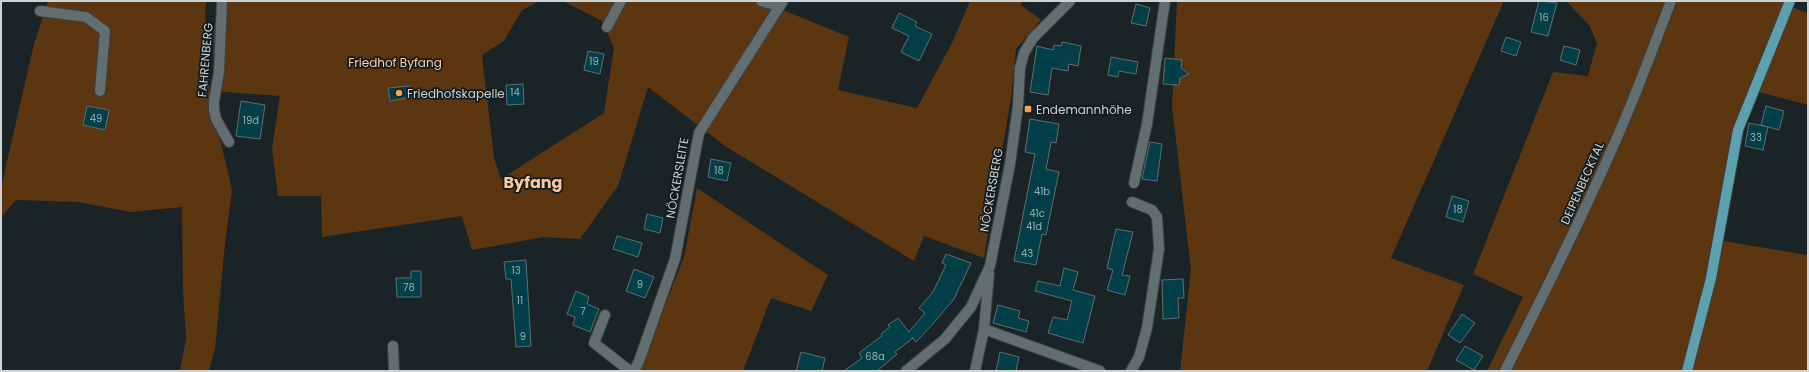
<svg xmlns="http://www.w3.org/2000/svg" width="1809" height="372" font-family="Poppins,sans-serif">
<rect width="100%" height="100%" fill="#1a2426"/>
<g fill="#5c3610">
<path d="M48 1H207L205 10 210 95 232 190 225 244 215 348 209 371H180L186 339 183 290 182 207 131 212 78 202 16 200 1 217V192L5 170 34 44Z"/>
<path d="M219 1H540L522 10 504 41 482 55 494 158 501 179 604 113 614 48 602 21 563 1H789L783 10 849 37 838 90 917 108 952 43 970 1H1022L1021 5 1041 20 1016 49 1011 98 984 258 924 236 914 261 725 146 648 87 618 186 580 239 544 237 472 250 462 216 322 237 321 196H278L272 149 280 96 214 91 213 34Z"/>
<path d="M1177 1H1504L1391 258 1464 285 1427 371H1180L1191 270 1172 106Z"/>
<path d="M1566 1H1785L1760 60 1737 130 1686 371H1487L1523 297 1473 274 1553 72 1588 76 1597 43 1589 25Z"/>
<path d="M1785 5 1808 13V105L1752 90Z"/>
<path d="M697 188 828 275 811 311 771 298 743 371H639L684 257Z"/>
<path d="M1718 240 1807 255 1808 250V371H1688Z"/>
</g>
<g fill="#033f49" stroke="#626d70">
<path d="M1539 1 1557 3 1548 36 1531 32Z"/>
<path d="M1136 4 1150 8 1146 26 1131 23Z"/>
<path d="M899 13 917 22 915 26 932 34 919 61 901 52 909 36 892 28Z"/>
<path d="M1506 37 1521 42 1516 56 1501 51Z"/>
<path d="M1062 42 1081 46 1078 66 1069 64 1068 71 1052 68 1048 95 1030 92 1037 46 1053 50 1054 45 1061 46Z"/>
<path d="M1564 46 1580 50 1576 65 1560 60Z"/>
<path d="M588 51 604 54 600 74 584 70Z"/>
<path d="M1111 57 1138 62 1136 74 1119 71 1118 77 1108 75Z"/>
<path d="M1165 58 1182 60 1181 68 1189 74 1180 78 1179 85 1163 84Z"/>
<path d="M523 84 524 104 507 105 506 85Z"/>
<path d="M409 86 410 97 390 101 388 88Z"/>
<path d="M241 101 265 105 260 139 236 136Z"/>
<path d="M87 106 109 110 105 130 83 125Z"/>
<path d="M1766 106 1784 111 1779 130 1761 125Z"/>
<path d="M1030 119 1059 124 1056 143 1051 142 1046 169 1059 172 1046 235 1042 234 1036 265 1014 261 1035 154 1025 152Z"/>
<path d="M1749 123 1768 127 1763 150 1745 146Z"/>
<path d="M1150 142 1162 144 1157 181 1142 179Z"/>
<path d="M711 159 731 163 727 181 708 177Z"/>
<path d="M1452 196 1469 201 1463 222 1446 217Z"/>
<path d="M647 214 663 218 660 233 644 229Z"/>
<path d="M1116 229 1133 232 1122 275 1130 276 1125 295 1107 290 1113 270 1107 268Z"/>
<path d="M617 236 642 243 638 257 613 249Z"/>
<path d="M946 254 971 263 954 299 931 326 916 342 912 337 913 338 895 352 897 354 877 371H844L862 358 859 353 882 336 881 334 890 327 888 325 898 318 909 332 925 313 919 308 933 292 946 265 942 263Z"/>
<path d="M526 260 531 346 516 347 511 279H506L504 262Z"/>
<path d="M1064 268 1078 272 1073 290 1095 296 1083 343 1048 333 1053 317 1067 320 1072 301 1035 291 1038 281 1060 286Z"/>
<path d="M634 269 654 277 645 298 626 291Z"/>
<path d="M411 271H421V297H397L396 278H411Z"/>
<path d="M1183 279 1184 298H1178L1179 318 1163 319 1162 280Z"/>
<path d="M576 291 589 297 587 304 599 309 590 332 573 325 575 317 567 314Z"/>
<path d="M998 305 1020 311 1018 318 1029 321 1026 332 993 323Z"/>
<path d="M1462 314 1475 323 1460 343 1448 335Z"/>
<path d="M1465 346 1483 356 1474 370 1456 360Z"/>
<path d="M801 352 825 358 822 371H796Z"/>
<path d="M1000 352 1019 357 1016 371H996Z"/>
</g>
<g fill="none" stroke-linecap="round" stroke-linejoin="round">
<defs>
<g id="minor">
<path d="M222 1 219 72 214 101V110L216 119 229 142"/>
<path d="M761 1 780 6"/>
<path d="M40 11 86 17 105 31 100 91"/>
<path d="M607 27 621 1"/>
<path d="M1134 183 1147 124 1165 1"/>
<path d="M605 315 594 343 630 371"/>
<path d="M984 329 1100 371"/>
<path d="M393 346 394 371"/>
<path d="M634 371 639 361 675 259 699 133 783 1"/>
<path d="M906 371 945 339 971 307 990 266 1010 164 1018 106 1020 68 1024 53 1033 38 1070 1"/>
<path d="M975 371 984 329 989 274"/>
<path d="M1131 371 1139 357 1147 328 1159 249 1157 217 1152 210 1132 202"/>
<path d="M1505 371C1545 292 1584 214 1619 133 1638 90 1654 45 1671 1"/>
</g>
<path id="major" d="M1687 371 1711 278 1738 130 1790 1"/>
</defs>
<use href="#minor" stroke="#394142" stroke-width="12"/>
<use href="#major" stroke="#394142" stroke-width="12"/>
<use href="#minor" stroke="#626e70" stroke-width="10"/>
<use href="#major" stroke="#5da1af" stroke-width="10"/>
</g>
<g fill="#f9a04d" stroke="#111b1d" stroke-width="1.5">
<circle cx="399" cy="93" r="4"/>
<rect x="1024" y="105" width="8" height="8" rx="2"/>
</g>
<g text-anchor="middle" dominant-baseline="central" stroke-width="3.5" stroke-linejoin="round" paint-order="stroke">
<g font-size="10" fill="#9aafb2">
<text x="1544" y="17">16</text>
<text x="594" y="61">19</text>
<text x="515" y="92">14</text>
<text x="96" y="118">49</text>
<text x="251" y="120">19d</text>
<text x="1756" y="137">33</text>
<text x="719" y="170">18</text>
<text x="1042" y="191">41b</text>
<text x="1458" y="209">18</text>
<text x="1037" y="213">41c</text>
<text x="1034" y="226">41d</text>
<text x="1027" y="253">43</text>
<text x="516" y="270">13</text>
<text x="640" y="284">9</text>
<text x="409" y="287">78</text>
<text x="520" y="300">11</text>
<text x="583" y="311">7</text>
<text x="523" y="336">9</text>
<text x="875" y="356">68a</text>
</g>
<g font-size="12" fill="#cdd4d5" stroke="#111b1d">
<text transform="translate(205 60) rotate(-85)">FAHRENBERG</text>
<text transform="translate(677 178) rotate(-80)">NÖCKERSLEITE</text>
<text transform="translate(1582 183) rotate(-66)">DEIPENBECKTAL</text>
<text transform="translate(991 190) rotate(-80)">NÖCKERSBERG</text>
</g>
<g font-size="12" fill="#ffcea7" stroke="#111b1d">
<text x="395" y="62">Friedhof Byfang</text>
</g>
<g font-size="12" fill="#cdd4d5" stroke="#111b1d" text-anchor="start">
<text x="407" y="93">Friedhofskapelle</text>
<text x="1036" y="109">Endemannhöhe</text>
</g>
<g font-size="16" font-weight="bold" fill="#fac79e" stroke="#111b1d">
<text x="533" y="182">Byfang</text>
</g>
</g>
<rect width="1809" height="372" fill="none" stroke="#cdd4d5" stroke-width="4"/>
</svg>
